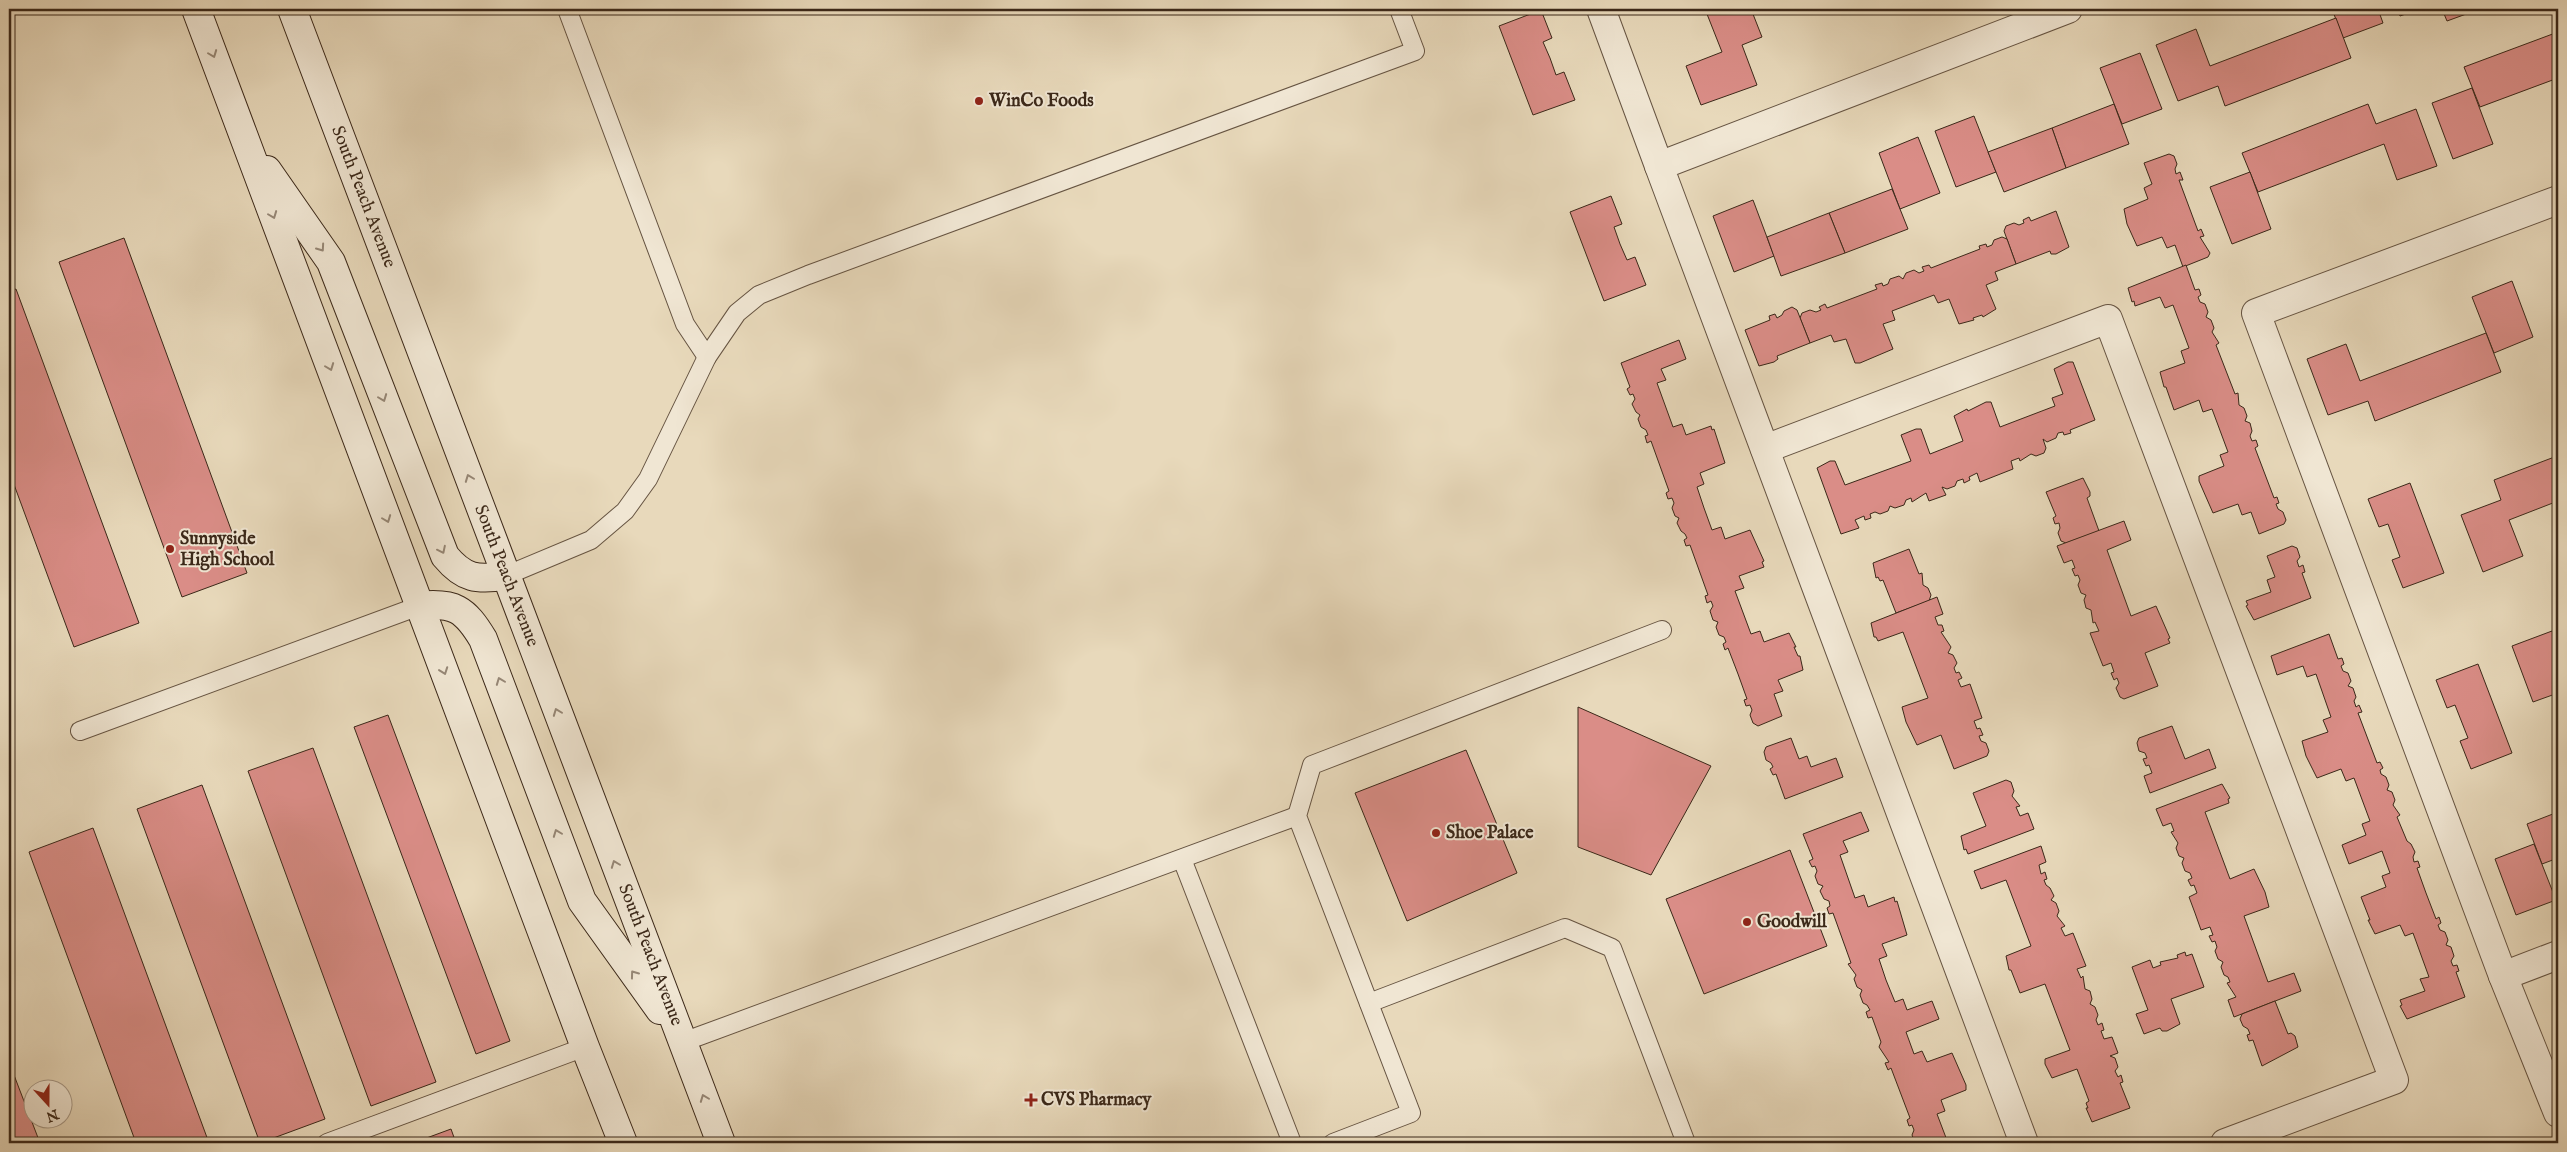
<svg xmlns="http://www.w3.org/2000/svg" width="2567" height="1152" font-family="'IM FELL English',serif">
<rect width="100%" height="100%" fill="#e8d9bb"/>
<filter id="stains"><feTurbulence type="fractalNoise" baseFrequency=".004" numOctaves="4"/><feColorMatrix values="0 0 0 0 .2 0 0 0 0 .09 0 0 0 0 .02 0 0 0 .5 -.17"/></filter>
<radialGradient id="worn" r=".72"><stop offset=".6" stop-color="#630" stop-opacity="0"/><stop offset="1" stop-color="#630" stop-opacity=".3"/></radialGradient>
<g fill="#da8d87" stroke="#3b2819">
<path d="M1705 9H1751L1762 37 1742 45 1757 85 1701 105 1686 66 1722 52Z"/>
<path d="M2332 9H2378L2383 23 2343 38Z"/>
<path d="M2397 9H2420L2400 16Z"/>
<path d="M2442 9H2480L2447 21Z"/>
<path d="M1541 10 1552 38 1543 42 1550 58 1556 75 1564 72 1575 100 1533 115 1499 26Z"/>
<path d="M2336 18 2351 58 2225 106 2218 86 2178 101 2156 45 2196 29 2210 66Z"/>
<path d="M2558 32V78L2480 107 2464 67Z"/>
<path d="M2140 53 2162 109 2122 124 2100 68Z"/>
<path d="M2472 88 2493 144 2453 159 2432 103Z"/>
<path d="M2114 104 2129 144 2066 168 2052 128Z"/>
<path d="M2368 104 2376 124 2416 109 2437 166 2397 180 2384 144 2258 192 2242 153Z"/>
<path d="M1974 116 1996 172 1956 187 1935 131Z"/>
<path d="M2052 128 2066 168 2004 192 1988 152Z"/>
<path d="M1918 137 1940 193 1900 209 1879 153Z"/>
<path d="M2169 154 2174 156 2177 164 2175 169 2176 174 2180 172 2183 180H2179L2198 231 2201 229 2204 236 2200 237 2210 253 2208 257 2183 267 2175 245 2167 248 2162 237 2137 246 2127 224 2124 209 2148 199 2144 188 2152 184 2144 163Z"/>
<path d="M2250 172 2271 229 2232 244 2210 187Z"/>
<path d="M1892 189 1908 229 1845 253 1829 213Z"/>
<path d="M1611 196 1622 224 1614 227 1620 244 1627 260 1635 257 1646 285 1604 301 1570 212Z"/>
<path d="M1753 200 1774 256 1734 272 1713 216Z"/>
<path d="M2056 211 2069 247 2056 254H2051L2050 251 2016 264 2004 231 2006 226 2014 223 2019 225 2024 223 2023 220 2029 217 2031 221Z"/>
<path d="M1829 213 1845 253 1781 276 1767 237Z"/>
<path d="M2002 237 2007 239 2016 264 1995 272 1998 280 1986 285 1996 309 1983 317 1982 315 1973 318 1974 320 1959 324 1949 299 1938 303 1934 295 1892 311 1895 320 1883 324 1893 349 1860 363H1855L1846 339 1834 342 1831 335 1810 343 1800 318 1802 313 1810 310 1816 312 1821 310 1819 307 1825 304 1827 308 1877 289 1875 285 1882 283 1883 286 1888 284 1890 279 1899 276 1903 279 1906 273 1914 270 1919 273 1924 271 1922 267 1929 265 1931 268 1980 249 1979 246 1986 244 1987 247 1992 245 1994 240Z"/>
<path d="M124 238 247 573 182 597 59 262Z"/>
<path d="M2186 265 2195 290 2199 289 2201 295 2198 297 2200 302 2205 304 2208 312 2206 317 2211 320 2214 328 2212 332 2219 343 2216 345 2235 394 2238 393 2239 405 2244 408 2247 416 2245 421 2250 423 2252 431 2250 436 2252 441 2256 440 2258 446 2255 448 2274 498 2277 497 2279 503 2276 504 2278 509 2283 512 2286 520 2284 524 2259 534 2251 512 2242 515 2238 504 2213 513 2199 481V476L2224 466 2220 455 2228 452 2212 409 2203 412 2199 400 2174 410 2166 387H2164L2160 372 2185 363 2181 351 2189 348 2173 305 2165 308 2160 297 2135 306 2134 301 2132 302 2128 288Z"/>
<path d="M2512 281 2533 337 2494 353 2472 297Z"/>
<path d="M16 289 139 623 74 647 9 471V291Z"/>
<path d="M1792 307 1797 310 1810 343 1777 356 1778 359 1774 362 1759 366 1745 330 1770 320 1769 316 1775 314 1777 318 1782 315 1784 311Z"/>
<path d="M2486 333 2501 372 2375 421 2368 401 2328 415 2307 359 2346 344 2360 381Z"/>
<path d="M1679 340 1686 359 1661 369 1666 380 1657 383 1673 427 1682 424 1686 435 1711 426 1712 430 1714 429 1725 463 1700 473 1704 484 1697 487 1704 508 1712 530 1721 527 1725 539 1750 530 1764 561 1762 562 1764 567 1739 576 1744 588 1735 591 1751 634 1760 631 1764 642 1789 633 1796 647H1794L1798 656H1800L1803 670 1778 680 1783 691 1774 694 1782 716 1758 726 1753 723 1750 715 1752 710 1750 705 1746 706 1744 700 1747 699 1738 674 1728 648 1725 650 1723 644 1726 642 1724 637 1719 635 1716 627 1718 622 1713 620 1710 611 1713 606 1711 601 1707 603 1705 596 1708 595 1690 545 1686 546 1684 540 1687 538 1685 534 1681 531 1677 523 1679 518 1675 516 1672 508 1674 503 1672 498 1668 499 1666 493 1669 491 1651 441 1647 443 1645 436 1648 435 1646 430 1641 427 1638 419 1640 415 1636 412 1632 404 1635 399 1633 394 1630 395 1627 389 1630 387 1621 363Z"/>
<path d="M2068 362H2073L2095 420 2070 430 2071 433 2064 435 2063 432 2058 433 2056 438 2047 442 2043 439 2046 448 2044 453 2036 456 2031 454 2020 461 2019 458 2011 461 2013 469 1980 482 1977 473 1969 477 1970 480 1964 483 1963 479 1957 481 1955 486 1947 489 1942 487 1946 495 1929 501 1926 493 1912 502 1911 498 1906 500 1904 505 1895 508 1890 506 1888 511 1880 514 1875 512 1870 514 1871 518 1865 520 1864 516 1855 520 1859 528 1841 534 1817 468 1830 461H1835L1845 485 1911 461 1901 435 1916 429H1921L1930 454 1963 441 1954 416 1967 409 1968 411 1986 402H1991L2000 427 2055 406 2052 398 2063 394 2054 369Z"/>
<path d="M2557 456 2558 501 2509 520 2523 556 2483 572 2461 515 2501 500 2494 480Z"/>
<path d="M2083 478 2090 492V496L2087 498 2099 531 2066 543 2061 541 2058 533 2060 528 2059 523 2055 524 2053 518 2056 516 2046 492Z"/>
<path d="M2410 483 2444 573 2403 588 2392 560 2400 557 2388 524 2379 527 2368 499Z"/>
<path d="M2124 521 2131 540 2107 550 2131 616 2156 606 2170 638 2168 639 2170 643 2145 653 2158 686 2124 699 2120 697 2116 688 2119 683 2117 678 2114 680 2111 673 2114 672 2111 663 2103 666 2090 633 2099 631 2095 622 2093 623 2091 610 2086 608 2084 600 2086 595 2081 593 2078 585 2080 580 2078 575 2075 576 2072 569 2075 568 2072 560 2064 563 2057 546Z"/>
<path d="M2292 546 2297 548 2300 557 2297 561 2299 567 2303 565 2305 572 2302 573 2311 598 2254 620 2246 606 2248 605 2246 601 2271 592 2267 580 2275 577 2267 556Z"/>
<path d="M1909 549 1919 574 1922 573 1923 585 1928 588 1931 595 1929 601 1896 613 1883 580 1880 581 1878 577 1876 578 1873 563Z"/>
<path d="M1937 597 1943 614 1935 617 1938 625H1942L1944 631 1941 632 1951 647 1948 653 1953 655 1957 663 1954 668 1956 673 1959 672 1962 678 1958 680 1961 687 1970 684 1982 718 1974 721 1977 729 1980 728 1983 735 1979 736 1981 741 1986 743 1989 751 1987 756 1954 769 1941 735 1917 745 1906 722 1902 707 1928 698 1903 632 1878 641 1876 637H1874L1871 623Z"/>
<path d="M2552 631 2558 649V693L2533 702 2512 646Z"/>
<path d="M2329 634 2338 659 2342 658 2344 664 2341 666 2343 671 2348 673 2351 681 2348 686 2353 688 2356 697 2354 701 2356 707 2359 705 2362 712 2358 713 2377 763 2380 762 2383 768 2380 770 2381 774 2386 777 2389 785 2387 790 2392 792 2395 800 2393 805 2400 815 2397 817 2407 841 2411 844 2415 852 2413 857 2414 862 2418 861 2420 867 2417 868 2426 893 2436 919 2439 917 2441 923 2438 925 2440 930 2445 932 2448 940 2446 945 2451 947 2454 956 2451 961 2453 966 2457 965 2459 971 2456 972 2465 997 2407 1019 2400 1006 2402 1005 2400 1000 2425 991 2420 979 2429 977 2413 933 2405 936 2400 925 2375 934 2368 920H2370L2361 897 2386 887 2382 876 2390 873 2382 851 2349 864 2342 845 2366 835 2362 824 2370 821 2354 778 2346 781 2341 769 2317 778 2306 756 2302 741 2328 732 2323 720 2331 717 2316 674 2307 677 2303 666 2277 675 2271 656Z"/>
<path d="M2478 664 2512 753 2471 769 2460 741 2468 738 2455 705 2447 708 2436 680Z"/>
<path d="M1578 707 1711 766 1651 875 1578 847Z"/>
<path d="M388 715 510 1041 476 1054 354 727Z"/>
<path d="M2172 726 2185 759 2209 749 2216 768 2150 793 2144 776 2152 773 2149 765 2146 766 2143 759 2147 758 2145 753 2139 751 2137 743 2139 738Z"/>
<path d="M1791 738 1799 759 1807 756 1811 767 1836 758 1843 777 1785 799 1776 774 1773 775 1770 769 1773 767 1771 763 1766 760 1764 752 1766 747Z"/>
<path d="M313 748 436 1082 371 1106 248 771Z"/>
<path d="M1466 750 1517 873 1407 921 1355 793Z"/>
<path d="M2006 780 2011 782 2014 791 2012 796 2020 806 2016 807 2020 816 2028 813 2034 829 1968 854 1966 849 1964 850 1961 836 1986 826 1973 793Z"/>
<path d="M2222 784 2230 798 2228 799 2229 803 2205 812 2230 879 2254 869 2265 892 2269 907 2244 916 2268 982 2294 973 2301 991 2234 1017 2228 1000 2236 997 2227 983 2230 982 2228 977 2224 975 2221 967 2223 962 2218 959 2215 951 2217 947 2215 941 2212 942 2209 936 2213 935 2210 927 2201 930 2195 913 2189 897 2197 893 2194 885 2191 886 2188 880 2192 878 2190 873 2185 871 2182 863 2184 858 2179 856 2176 848 2178 843 2171 832 2174 831 2171 823 2163 826 2156 809Z"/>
<path d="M202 785 325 1119 260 1143 137 809Z"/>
<path d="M1861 812 1869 831 1843 841 1848 852 1840 855 1855 898 1864 895 1868 907 1894 897 1895 902 1897 901 1907 935 1882 944 1887 956 1879 959 1886 980 1895 1002 1903 999 1907 1010 1932 1001 1939 1019 1906 1032 1914 1054 1922 1051 1927 1062 1952 1053 1966 1085V1090L1941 1100 1945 1111 1937 1114 1948 1143H1915L1912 1135 1914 1130 1912 1125 1909 1126 1907 1120 1910 1118 1891 1068 1888 1070 1885 1063 1889 1062 1879 1047 1881 1042 1872 1017 1868 1018 1866 1012 1870 1010 1867 1005 1863 1003 1860 995 1862 990 1857 987 1854 979 1856 975 1848 964 1851 963 1833 913 1829 914 1827 908 1830 906 1829 901 1824 899 1820 891 1823 886 1818 884 1815 876 1817 871 1815 866 1812 867 1809 861 1813 859 1803 834Z"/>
<path d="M2558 812V858L2542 864 2527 824Z"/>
<path d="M93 828 209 1143H136L29 852Z"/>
<path d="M2534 844 2556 900 2516 915 2495 859Z"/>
<path d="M2041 846 2046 862 2039 865 2041 874 2045 872 2047 879 2044 880 2046 885 2050 888 2054 896 2051 900 2056 903 2059 911 2057 916 2065 926 2061 928 2065 936 2073 933 2086 966 2077 969 2081 978 2083 976 2085 989 2090 991 2092 999 2090 1004 2095 1007 2098 1015 2096 1020 2098 1025 2102 1023 2104 1030 2101 1031 2104 1039 2112 1037 2118 1053 2110 1056 2115 1058 2118 1067 2115 1071 2118 1077 2121 1075 2123 1082 2120 1083 2130 1108 2092 1122 2086 1108H2088L2086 1103 2089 1101 2077 1069 2052 1078 2045 1064V1059L2070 1050 2045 984 2020 993 2011 970H2009L2006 956 2031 946 2006 880 1981 889 1974 871Z"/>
<path d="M1790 850 1827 946 1704 994 1666 899Z"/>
<path d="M2185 952 2186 956 2192 954 2204 987 2171 999 2180 1024 2167 1031H2162L2160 1028 2144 1034 2136 1014 2148 1010 2132 967 2150 960 2153 968 2161 965 2160 962 2178 958 2177 955Z"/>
<path d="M2275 1001 2288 1034 2291 1033 2295 1036 2298 1047 2262 1066 2253 1040 2249 1041 2247 1035 2250 1034 2248 1029 2243 1026 2240 1019 2242 1014Z"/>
<path d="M9 1062 40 1143H9Z"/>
<path d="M451 1129 456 1143H413Z"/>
</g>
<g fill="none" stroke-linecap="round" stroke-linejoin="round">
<defs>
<g id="lane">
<path d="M567 9 685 324 707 357"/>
<path d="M505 576 591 540 625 511 648 479 707 357 737 313 759 295 808 275 1415 51 1399 9"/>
<path d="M80 731 419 606"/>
<path d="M1182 859 1292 1143"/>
<path d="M1369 1003 1565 928 1612 948 1686 1143"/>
<path d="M683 1042 1297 816"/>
<path d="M327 1143 585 1047"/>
<path d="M1333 1143 1411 1113 1297 816 1312 765 1662 630"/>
</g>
<g id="street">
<path d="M1601 9 1659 166"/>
<path d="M2558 200 2256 313 2503 976 2558 1113"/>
<path d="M1765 449 2108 319 2394 1080 2225 1143"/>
<path d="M2503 976 2558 955"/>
<path d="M2024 1143 1659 166 2068 9"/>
</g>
<g id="secondary">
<path d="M196 9 585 1047 623 1143"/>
<path d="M292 9 721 1143"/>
<path d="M267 170 331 262 445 556C464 579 477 580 505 576"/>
<path d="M419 606C454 602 465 609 483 639L582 901 660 1010"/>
</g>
</defs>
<use href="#lane" stroke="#665442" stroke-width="20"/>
<use href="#street" stroke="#665442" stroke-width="30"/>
<use href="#secondary" stroke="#3b2819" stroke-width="30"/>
<use href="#lane" stroke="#f0e6d3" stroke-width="18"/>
<use href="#street" stroke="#f0e6d3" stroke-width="28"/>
<use href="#secondary" stroke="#f0e6d3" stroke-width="28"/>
</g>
<defs><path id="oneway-chevron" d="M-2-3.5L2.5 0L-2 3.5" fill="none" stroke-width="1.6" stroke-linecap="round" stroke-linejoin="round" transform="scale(1.25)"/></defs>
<g stroke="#968776">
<use href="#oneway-chevron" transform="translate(213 54) rotate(69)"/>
<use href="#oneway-chevron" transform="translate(273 215) rotate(69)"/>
<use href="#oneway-chevron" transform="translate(321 248) rotate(55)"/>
<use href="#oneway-chevron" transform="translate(330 367) rotate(69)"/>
<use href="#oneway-chevron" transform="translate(383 398) rotate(69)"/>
<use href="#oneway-chevron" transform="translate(469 478) rotate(-111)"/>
<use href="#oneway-chevron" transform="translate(387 519) rotate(69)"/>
<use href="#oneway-chevron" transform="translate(442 550) rotate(64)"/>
<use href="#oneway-chevron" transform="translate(444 671) rotate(70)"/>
<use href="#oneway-chevron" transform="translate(500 681) rotate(-111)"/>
<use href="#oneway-chevron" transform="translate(557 712) rotate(-111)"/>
<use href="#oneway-chevron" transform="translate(557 833) rotate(-111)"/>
<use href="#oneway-chevron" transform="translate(615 864) rotate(-111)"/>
<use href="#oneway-chevron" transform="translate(634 974) rotate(-126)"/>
<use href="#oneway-chevron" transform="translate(704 1098) rotate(-111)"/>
</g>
<g fill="#8f2418" stroke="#f0e6d3" stroke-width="2">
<circle cx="979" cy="101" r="5"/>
<circle cx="170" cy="549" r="5"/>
<circle cx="1436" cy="833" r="5"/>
<circle cx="1747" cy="922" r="5"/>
<path d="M1028.5 1092.5h5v5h5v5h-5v5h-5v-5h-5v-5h5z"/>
</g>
<g text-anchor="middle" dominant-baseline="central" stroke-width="4" stroke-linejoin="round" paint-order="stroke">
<g font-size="18" font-weight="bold" fill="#3b2819" stroke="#f0e6d3" text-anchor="start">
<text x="989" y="101">WinCo Foods</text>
<text x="180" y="539">Sunnyside<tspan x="180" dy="21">High School</tspan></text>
<text x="1446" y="833">Shoe Palace</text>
<text x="1757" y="922">Goodwill</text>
<text x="1041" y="1100">CVS Pharmacy</text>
</g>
<g font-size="18" fill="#3b2819" stroke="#f0e6d3">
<text transform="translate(363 197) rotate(69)">South Peach Avenue</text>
<text transform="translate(506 576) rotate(69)">South Peach Avenue</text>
<text transform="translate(650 955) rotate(69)">South Peach Avenue</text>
</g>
</g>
<rect width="2567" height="1152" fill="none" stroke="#e8d9bb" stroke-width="30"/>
<rect x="10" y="10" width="2547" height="1132" fill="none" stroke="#3b2819" stroke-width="2.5"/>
<rect x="15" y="15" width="2537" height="1122" fill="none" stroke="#3b2819"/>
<g transform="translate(48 1104) rotate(159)"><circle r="24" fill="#f0e6d3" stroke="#a89a89"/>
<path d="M0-4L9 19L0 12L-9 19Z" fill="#8f2418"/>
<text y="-8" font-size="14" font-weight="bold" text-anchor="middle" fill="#3b2819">N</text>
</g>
<rect width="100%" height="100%" filter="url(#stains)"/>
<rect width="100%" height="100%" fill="url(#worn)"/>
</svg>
